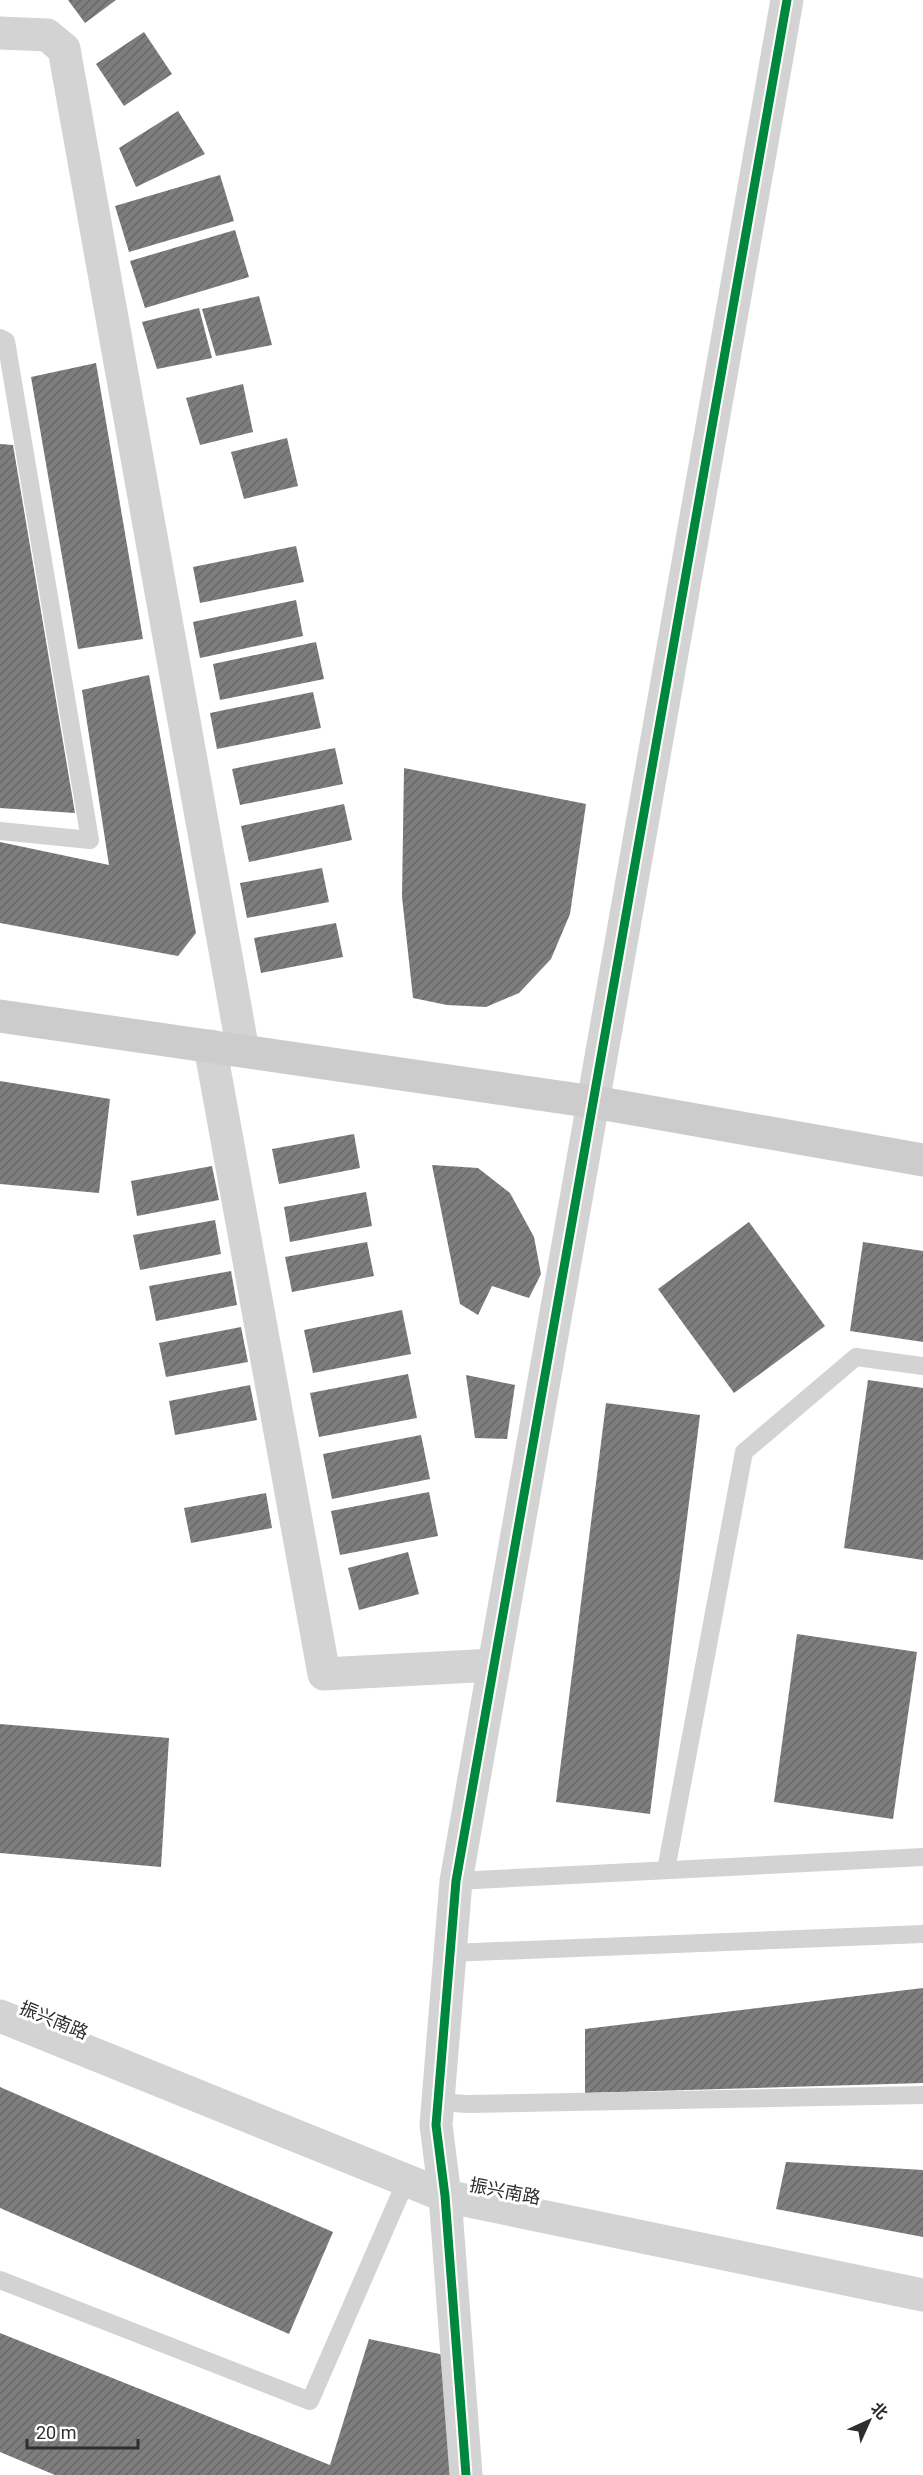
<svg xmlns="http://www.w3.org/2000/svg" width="923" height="2475" font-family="Roboto,'Noto Sans SC',sans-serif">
<defs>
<pattern id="building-hatch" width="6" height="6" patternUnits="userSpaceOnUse" patternTransform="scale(1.5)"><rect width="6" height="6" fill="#7e7e7e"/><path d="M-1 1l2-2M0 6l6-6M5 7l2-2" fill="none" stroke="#686868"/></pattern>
</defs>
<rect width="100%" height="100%" fill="#fff"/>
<g fill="url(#building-hatch)">
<path d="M68 0H116L85 23Z"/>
<path d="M144 32 172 74 124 106 96 64Z"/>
<path d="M178 111 205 154 136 187 119 148Z"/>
<path d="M220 175 234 221 129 252 115 206Z"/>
<path d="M235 230 249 277 145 308 130 261Z"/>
<path d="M259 296 272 345 216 356 202 309Z"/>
<path d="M199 308 212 358 157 369 142 322Z"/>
<path d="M96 363 143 639 78 649 31 377Z"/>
<path d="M243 384 253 432 200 445 186 398Z"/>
<path d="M287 438 298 486 244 499 231 452Z"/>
<path d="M0 444 13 445 75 813 0 808Z"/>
<path d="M296 546 304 582 200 603 193 567Z"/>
<path d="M296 600 303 636 200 658 193 622Z"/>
<path d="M316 642 324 679 220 700 213 664Z"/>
<path d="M149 675 196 933 178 956 0 923V842L109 865 82 690Z"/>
<path d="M313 692 321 728 217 749 210 713Z"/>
<path d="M335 748 343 784 240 805 232 769Z"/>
<path d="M404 768 586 804 570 914 551 959 519 993 486 1007 447 1005 413 998 402 897Z"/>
<path d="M344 804 352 840 249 862 241 826Z"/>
<path d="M322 868 329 902 247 918 240 883Z"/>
<path d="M336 923 343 957 261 973 254 938Z"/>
<path d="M0 1081 110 1099 99 1193 0 1184Z"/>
<path d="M354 1134 360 1168 279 1184 272 1149Z"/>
<path d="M432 1165 478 1168 510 1193 534 1237 541 1274 529 1298 492 1286 478 1315 460 1304Z"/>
<path d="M212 1166 219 1200 137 1216 131 1181Z"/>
<path d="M366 1192 372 1226 290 1242 284 1207Z"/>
<path d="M215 1220 221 1254 140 1270 133 1235Z"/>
<path d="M749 1222 825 1326 734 1393 658 1289Z"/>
<path d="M367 1242 374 1276 292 1292 285 1257Z"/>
<path d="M863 1242 923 1251V1342L850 1331Z"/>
<path d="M231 1271 237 1305 156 1321 149 1286Z"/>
<path d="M402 1310 411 1354 313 1373 304 1330Z"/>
<path d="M241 1327 248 1362 166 1377 159 1343Z"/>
<path d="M408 1374 417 1418 319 1437 310 1393Z"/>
<path d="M466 1375 515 1385 507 1439 475 1438Z"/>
<path d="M868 1380 923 1388V1560L844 1548Z"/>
<path d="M250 1385 257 1420 175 1435 169 1401Z"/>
<path d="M606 1403 700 1415 650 1814 556 1802Z"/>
<path d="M421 1435 430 1479 332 1499 323 1454Z"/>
<path d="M429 1492 438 1536 340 1555 331 1511Z"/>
<path d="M266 1493 272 1528 191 1543 184 1508Z"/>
<path d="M408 1552 419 1594 359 1610 348 1568Z"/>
<path d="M797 1634 917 1652 893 1819 774 1802Z"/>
<path d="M0 1724 169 1738 161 1867 0 1853Z"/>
<path d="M923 1988V2083L585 2093V2029Z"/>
<path d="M0 2087 333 2232 289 2334 0 2208Z"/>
<path d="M786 2162 923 2170V2237L776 2209Z"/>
<path d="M0 2333 330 2465 369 2339 449 2356 453 2475H55L0 2452Z"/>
</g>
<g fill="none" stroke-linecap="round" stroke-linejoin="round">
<g stroke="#d3d3d3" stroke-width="18">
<path d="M0 338 6 341 90 840 0 831"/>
<path d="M666 1870 744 1452 856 1357 923 1366"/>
<path d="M456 1881 923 1857"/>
<path d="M450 1953 923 1934"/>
<path d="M437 2102 468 2104 923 2095"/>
<path d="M0 2280 310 2401 406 2181"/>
</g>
<g stroke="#d3d3d3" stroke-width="33">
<path d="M0 33 47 35 64 49 243 1051"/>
<path d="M210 1046 324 1674 494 1665"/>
<path d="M0 2016 445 2196 923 2295"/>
<path d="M466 2475 445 2196 436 2125 456 1881 787 0"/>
</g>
<path stroke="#ccc" stroke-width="33" d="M0 1016 594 1102 923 1160"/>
<defs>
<path id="cycleway" d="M466 2475 445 2196 436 2125 456 1881 787 0"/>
</defs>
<use href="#cycleway" stroke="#fff" stroke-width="13"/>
<use href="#cycleway" stroke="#00873e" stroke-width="9"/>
</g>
<g text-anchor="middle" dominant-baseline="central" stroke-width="6" stroke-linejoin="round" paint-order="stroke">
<g font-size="18" fill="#2e2e2e" stroke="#fff">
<text transform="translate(54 2020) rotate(22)">振兴南路</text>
<text transform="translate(505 2191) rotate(11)">振兴南路</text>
</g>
</g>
<g transform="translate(869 2421) rotate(45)" stroke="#ffffff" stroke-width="4.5" paint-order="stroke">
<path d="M0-4.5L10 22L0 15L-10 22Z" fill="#2e2e2e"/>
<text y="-9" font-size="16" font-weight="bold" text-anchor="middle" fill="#2e2e2e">北</text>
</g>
<path d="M27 2439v9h111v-9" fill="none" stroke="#2e2e2e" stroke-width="3"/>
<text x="36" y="2439" font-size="18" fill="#2e2e2e" stroke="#ffffff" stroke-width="4.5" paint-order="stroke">20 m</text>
</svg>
